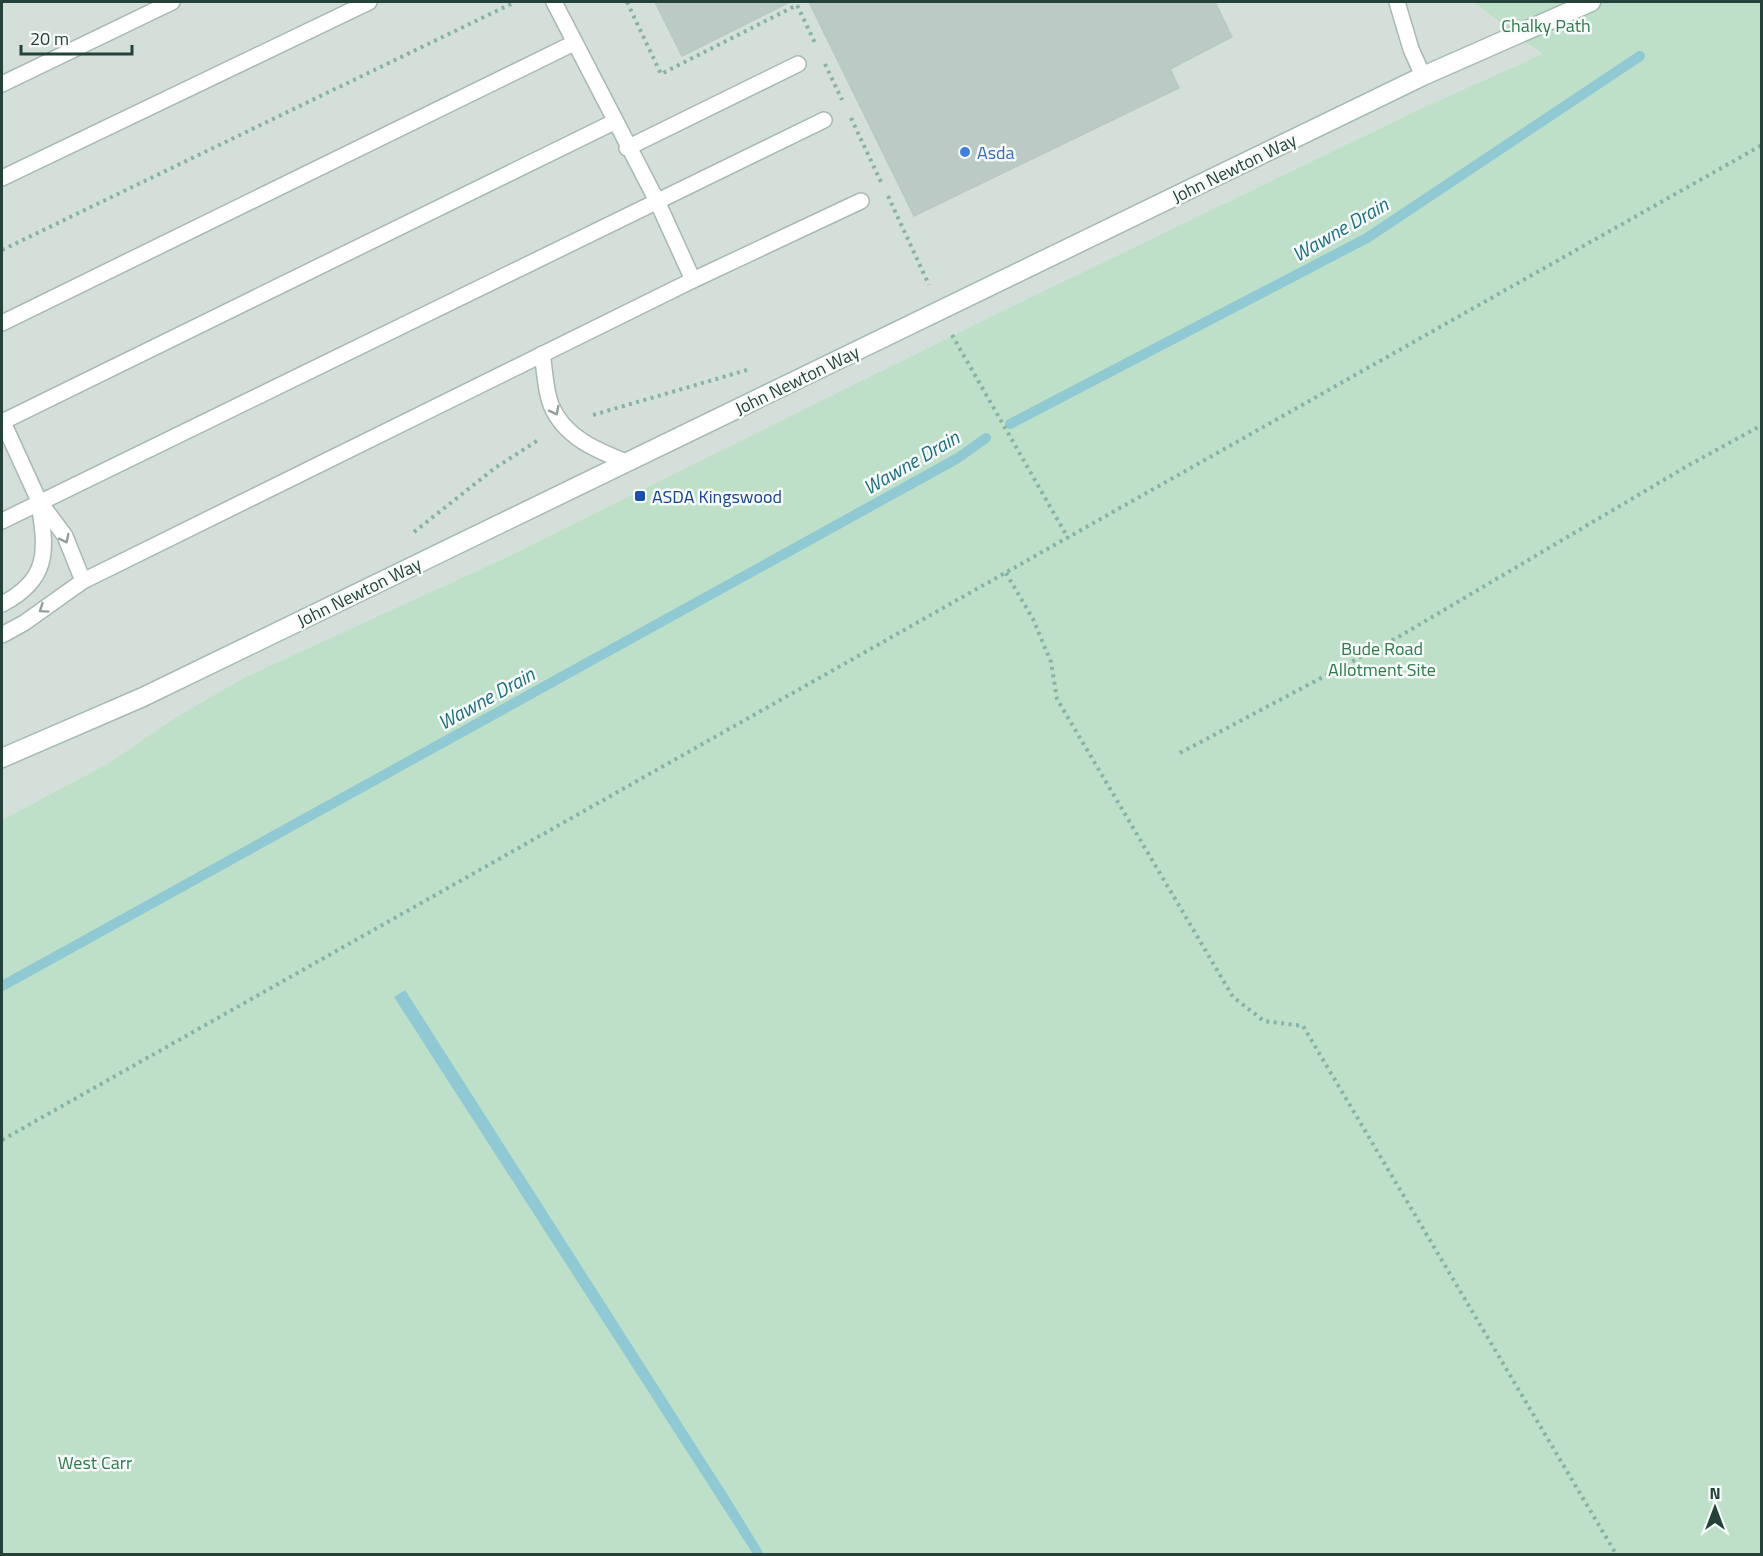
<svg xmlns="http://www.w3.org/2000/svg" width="1763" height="1556" font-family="'Titillium Web',sans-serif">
<rect width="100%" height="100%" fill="#e6efeb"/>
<path fill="#d4dfda" d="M2 2H1473L1542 54 1420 109 998 313 509 556 245 677 178 716 107 764 2 820Z"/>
<path fill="#bfe0c8" d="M1473 2H1761V1554H2V820L107 764 178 716 245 677 509 556 998 313 1420 109 1542 54Z"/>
<path fill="#8ec9d4" d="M405 990 734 1505 764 1554H753L394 997Z"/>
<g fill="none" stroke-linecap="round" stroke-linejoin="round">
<g stroke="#8ec9d4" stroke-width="10">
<path d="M1010 424 1367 238 1640 56"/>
<path d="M2 986 958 458 986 438"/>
</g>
</g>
<g fill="#bbcac4" stroke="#b8c9c2" stroke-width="1.5">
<path d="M655 2H790L682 56Z"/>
<path d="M809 2H1215L1232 37 1170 69 1179 88 914 216Z"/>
</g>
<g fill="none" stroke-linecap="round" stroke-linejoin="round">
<defs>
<g id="lane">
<path d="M1397 2 1411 49 1423 76"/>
<path d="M2 84 172 2"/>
<path d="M627 148 798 64"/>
<path d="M2 178 369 2"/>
<path d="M693 280 861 201"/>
<path d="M2 323 574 43"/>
<path d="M542 354C545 370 545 390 551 405 564 437 596 450 626 462"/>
<path d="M2 420 39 501 65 536 83 581"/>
<path d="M2 422 614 122"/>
<path d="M2 521 824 120"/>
<path d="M2 604C49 580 47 551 39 504"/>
<path d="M2 635 24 623 83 581 693 280 657 201 554 2"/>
</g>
<path id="secondary" d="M2 758 143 697 1423 76 1591 2"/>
</defs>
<use href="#lane" stroke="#a8b8b2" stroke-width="18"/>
<use href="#secondary" stroke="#a4bbb3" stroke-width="21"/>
<g stroke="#86b3a5" stroke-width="4" stroke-dasharray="3 4.5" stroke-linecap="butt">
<path d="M627 2 661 74 797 5 815 43"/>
<path d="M825 64 842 100"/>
<path d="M851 118 881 182"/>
<path d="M888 196 929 285"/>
<path d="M2 250 515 2"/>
<path d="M952 335 1068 538"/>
<path d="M593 415 747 370"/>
<path d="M414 532 495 468 540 439"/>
<path d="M1006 573 1033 619 1051 662 1057 699 1233 997 1264 1021 1303 1026 1616 1554"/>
<path d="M1180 753 1400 636 1689 465 1762 425"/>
<path d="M2 1140 1762 145"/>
</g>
<use href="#lane" stroke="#fff" stroke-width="15"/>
<use href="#secondary" stroke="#fff" stroke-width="18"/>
</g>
<defs><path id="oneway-chevron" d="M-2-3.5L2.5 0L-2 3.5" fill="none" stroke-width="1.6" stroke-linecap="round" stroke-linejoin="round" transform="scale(1.5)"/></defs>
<g stroke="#92a09c">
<use href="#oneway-chevron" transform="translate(555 411) rotate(63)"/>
<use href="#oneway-chevron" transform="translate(65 539) rotate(63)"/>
<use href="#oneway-chevron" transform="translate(43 609) rotate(145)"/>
</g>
<circle fill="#3f7fe0" stroke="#f7fbf9" stroke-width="2" cx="965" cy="152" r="6"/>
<rect fill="#1a4fb4" stroke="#f7fbf9" stroke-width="2" x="634" y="490" width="12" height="12" rx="3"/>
<g text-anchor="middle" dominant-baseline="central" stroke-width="5" stroke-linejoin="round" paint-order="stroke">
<g font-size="18" fill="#2d7a4b" stroke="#f7fbf9">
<text x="1546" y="25">Chalky Path</text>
<text x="1382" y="648">Bude Road<tspan x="1382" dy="21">Allotment Site</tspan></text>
<text x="95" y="1462">West Carr</text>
</g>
<g font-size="18" fill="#366cbe" stroke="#f7fbf9" text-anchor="start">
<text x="977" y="152">Asda</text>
</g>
<g font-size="18" fill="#24423a" stroke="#f7fbf9">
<text transform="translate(1234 168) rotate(-26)">John Newton Way</text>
<text transform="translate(797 380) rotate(-26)">John Newton Way</text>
<text transform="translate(359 592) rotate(-26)">John Newton Way</text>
</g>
<g font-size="18" fill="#164399" stroke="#f7fbf9" text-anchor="start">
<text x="652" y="496">ASDA Kingswood</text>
</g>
<g font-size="20" font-style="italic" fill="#1c6f80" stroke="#f7fbf9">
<text transform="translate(1340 229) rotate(-30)">Wawne Drain</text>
<text transform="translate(911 462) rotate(-30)">Wawne Drain</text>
<text transform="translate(486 698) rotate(-29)">Wawne Drain</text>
</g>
</g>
<rect width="1763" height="1556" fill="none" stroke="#24423a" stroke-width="6"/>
<g transform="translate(1715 1508)" stroke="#f7fbf9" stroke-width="4.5" paint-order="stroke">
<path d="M0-4.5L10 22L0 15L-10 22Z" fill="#24423a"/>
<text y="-9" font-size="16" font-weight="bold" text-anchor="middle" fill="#24423a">N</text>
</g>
<path d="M21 45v9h111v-9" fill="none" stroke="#24423a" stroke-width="3"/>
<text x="30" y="45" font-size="18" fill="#24423a" stroke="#f7fbf9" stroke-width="4.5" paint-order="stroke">20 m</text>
</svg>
